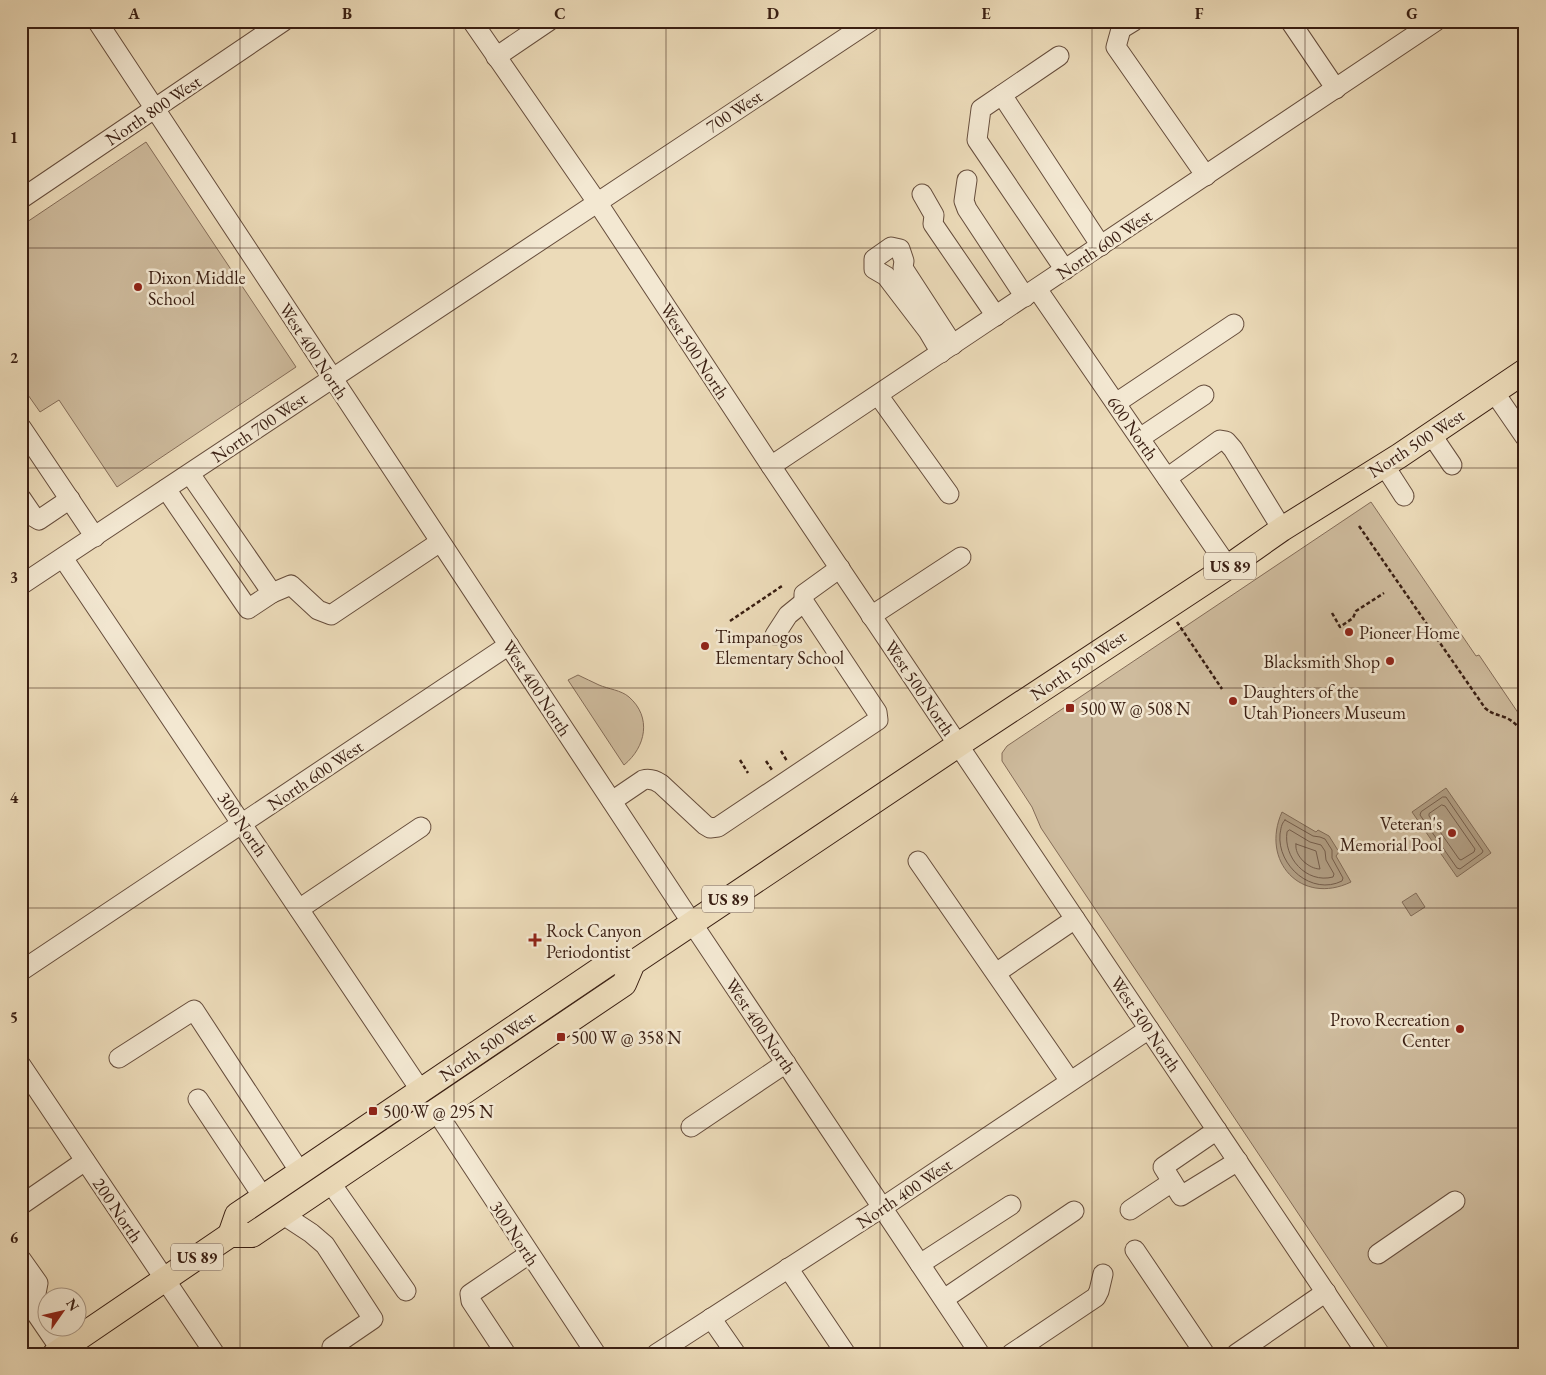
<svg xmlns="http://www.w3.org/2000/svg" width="1546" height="1375" font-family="'EB Garamond',serif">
<rect width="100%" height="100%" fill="#ecdbb9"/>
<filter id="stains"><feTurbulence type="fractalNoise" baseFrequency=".004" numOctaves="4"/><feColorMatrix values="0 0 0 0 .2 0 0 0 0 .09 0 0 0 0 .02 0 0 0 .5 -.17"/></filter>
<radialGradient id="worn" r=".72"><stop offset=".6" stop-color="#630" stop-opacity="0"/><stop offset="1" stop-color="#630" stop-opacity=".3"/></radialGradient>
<g fill="#cebb9d" stroke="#846c58">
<path d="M146 142 296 367 117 487 59 400 40 412 21 385V226Z"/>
<path d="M1371 502 1476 656 1479 655 1525 723V1354H1392L1041 828 1032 807 1002 761V753L1007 746Z"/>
<path d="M578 675C585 678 592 682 599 685 608 689 621 690 629 697 652 717 646 747 624 765L568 680Z"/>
</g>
<g fill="#af9b80" stroke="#806954">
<path d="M1446 788 1491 853 1457 877 1412 812Z"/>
<path d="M1282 812 1316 832 1318 830 1329 836 1339 852 1336 856 1351 882C1301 906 1260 861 1282 812Z"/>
<path d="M1416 893 1425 907 1411 916 1402 902Z"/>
</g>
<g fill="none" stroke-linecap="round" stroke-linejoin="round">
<g stroke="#745c49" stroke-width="1">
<path d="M1443 797H1446L1483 851 1482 853 1460 869 1457 868 1420 815 1421 812Z"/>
<path d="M1442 805 1445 806 1475 849 1474 852 1461 860 1459 859 1429 816V814Z"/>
<path d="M1285 820 1313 836 1320 837 1325 839 1332 850V858L1343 878 1342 881C1312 896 1277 866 1280 834 1281 829 1281 824 1285 820Z"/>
<path d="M1290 830 1310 842 1321 845 1325 851 1326 860 1334 874 1333 877C1306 884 1283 857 1287 832Z"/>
<path d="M1296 844 1316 851 1320 869C1309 869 1294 856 1296 844Z"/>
</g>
<defs>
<g id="minor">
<path d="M97 21 692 923 980 1354"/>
<path d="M472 21 597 202 771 466 1367 1354"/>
<path d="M1134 21 1121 29 1116 47 1206 176"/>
<path d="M1290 21 1336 89"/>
<path d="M1059 56 981 109 977 140 1065 270"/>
<path d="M496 57 549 21"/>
<path d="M1002 95 1101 246"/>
<path d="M967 180 964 201 967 209 1025 297"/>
<path d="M922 194 934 215 933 224 996 316"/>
<path d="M21 199 284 21"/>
<path d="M1037 289 1228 567"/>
<path d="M941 353 928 331 886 276 874 269V259L891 247 900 249 904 261 903 268 953 345"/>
<path d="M1494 392 1525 437"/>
<path d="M878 395 949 494"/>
<path d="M1116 403 1234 324"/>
<path d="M21 427 95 537"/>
<path d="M1431 434 1452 465"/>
<path d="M1140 438 1204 395"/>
<path d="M1384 465 1404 496"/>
<path d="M771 466 1436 21"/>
<path d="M1167 478 1220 440 1226 441 1233 449 1282 529"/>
<path d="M166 489 248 609 272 593 190 474"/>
<path d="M21 498 34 517 39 520 70 499"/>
<path d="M63 558 421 1091"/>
<path d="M21 585 871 21"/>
<path d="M272 593 291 585 318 610 331 615 440 542"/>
<path d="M871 616 961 557"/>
<path d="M775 635 788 615 804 602"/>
<path d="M612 801 643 780C650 778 655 780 661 784L705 825 710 828 718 827 878 720 877 712 804 602V594L840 568"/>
<path d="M918 861 1070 1081"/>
<path d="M299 909 421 827"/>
<path d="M21 971 509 645"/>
<path d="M996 973 1075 919"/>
<path d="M119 1058 194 1010 300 1172"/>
<path d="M21 1065 215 1354"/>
<path d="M198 1099 263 1197"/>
<path d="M436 1111 596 1354"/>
<path d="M691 1127 786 1063"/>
<path d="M1217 1130 1163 1167 1181 1196 1238 1161"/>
<path d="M330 1182 406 1291"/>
<path d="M21 1205 85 1161"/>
<path d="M1130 1210 1172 1182"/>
<path d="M282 1214 311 1233 325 1245 373 1319 332 1347 336 1354"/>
<path d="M1135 1250 1205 1354"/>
<path d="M1378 1254 1455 1201"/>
<path d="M21 1259 38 1283 33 1309 61 1350"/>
<path d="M920 1264 1011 1205"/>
<path d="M788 1268 846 1354"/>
<path d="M944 1299 1074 1211"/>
<path d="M711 1318 736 1354"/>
<path d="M506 1354 471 1301 470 1294 529 1254"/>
<path d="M656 1354 883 1207 1149 1029"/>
<path d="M1011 1354 1096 1297 1099 1291 1103 1274"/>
<path d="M1236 1354 1326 1292"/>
</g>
<g id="major">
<path d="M230 1235 237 1215 611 962 633 963"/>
<path d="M55 1354 230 1235H252L624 984 633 963 958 745 1228 567 1282 529 1399 456 1525 371"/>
</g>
</defs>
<use href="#minor" stroke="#664d3c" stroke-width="21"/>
<use href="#major" stroke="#391e12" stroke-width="26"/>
<g stroke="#391e12" stroke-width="2.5" stroke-dasharray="4 2.5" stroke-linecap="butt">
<path d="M1359 526 1485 708C1492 714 1496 714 1504 717 1513 720 1520 728 1525 736"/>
<path d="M1332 613 1340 627 1353 618 1356 611 1384 593"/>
<path d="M730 621 782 586"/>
<path d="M1177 622 1222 689"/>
<path d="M781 751 787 761"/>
<path d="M740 760 748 773"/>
<path d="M766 761 772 770"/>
</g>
<use href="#minor" stroke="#f3e8d2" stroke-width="19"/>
<use href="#major" stroke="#ecdbb9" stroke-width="24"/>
</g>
<path fill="none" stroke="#391e12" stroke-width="1" stroke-opacity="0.55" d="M240 21V1354M454 21V1354M666 21V1354M880 21V1354M1092 21V1354M1305 21V1354M21 248H1525M21 468H1525M21 688H1525M21 908H1525M21 1128H1525"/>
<g fill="#8f2418" stroke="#f3e8d2" stroke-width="2">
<circle cx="138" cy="287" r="5"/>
<circle cx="1349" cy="632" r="5"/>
<circle cx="705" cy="646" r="5"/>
<circle cx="1390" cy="661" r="5"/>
<circle cx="1233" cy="701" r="5"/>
<rect x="1065" y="703" width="10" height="10" rx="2.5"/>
<circle cx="1452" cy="833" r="5"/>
<path d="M532.5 932.5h5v5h5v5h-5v5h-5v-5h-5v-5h5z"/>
<circle cx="1460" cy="1029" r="5"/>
<rect x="556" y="1032" width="10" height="10" rx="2.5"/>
<rect x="368" y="1106" width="10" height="10" rx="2.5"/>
</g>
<g text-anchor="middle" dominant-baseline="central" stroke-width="5" stroke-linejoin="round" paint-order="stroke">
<g fill="#f3e8d2" stroke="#715b4c" stroke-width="1">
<rect x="1204" y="552.5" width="52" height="27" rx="4"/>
<rect x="702" y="885.5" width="52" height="27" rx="4"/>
<rect x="171" y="1243.5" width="52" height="27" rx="4"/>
</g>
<g font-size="16" font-weight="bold" fill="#391e12">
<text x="1230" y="566">US 89</text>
<text x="728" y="899">US 89</text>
<text x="197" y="1257">US 89</text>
</g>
<g font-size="18" fill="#391e12" stroke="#f3e8d2">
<text transform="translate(153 110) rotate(-34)">North 800 West</text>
<text transform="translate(734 111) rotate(-33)">700 West</text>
<text transform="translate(1104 244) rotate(-34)">North 600 West</text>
<text transform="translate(314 351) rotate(57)">West 400 North</text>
<text transform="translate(695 351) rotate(57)">West 500 North</text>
<text transform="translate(259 427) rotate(-34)">North 700 West</text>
<text transform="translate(1133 428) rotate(55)">600 North</text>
<text transform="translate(1416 443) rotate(-33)">North 500 West</text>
<text transform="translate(1078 665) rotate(-34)">North 500 West</text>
<text transform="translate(537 688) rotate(57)">West 400 North</text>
<text transform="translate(920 688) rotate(56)">West 500 North</text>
<text transform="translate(315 775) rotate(-34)">North 600 West</text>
<text transform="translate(243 824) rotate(56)">300 North</text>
<text transform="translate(1146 1024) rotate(56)">West 500 North</text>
<text transform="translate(761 1026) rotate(56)">West 400 North</text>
<text transform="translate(487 1046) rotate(-34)">North 500 West</text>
<text transform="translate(904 1193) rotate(-34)">North 400 West</text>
<text transform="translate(118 1210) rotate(56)">200 North</text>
<text transform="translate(515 1233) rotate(57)">300 North</text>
</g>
<g font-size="18" fill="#391e12" stroke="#f3e8d2" text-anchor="start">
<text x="148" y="277">Dixon Middle<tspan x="148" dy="21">School</tspan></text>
<text x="1359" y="632">Pioneer Home</text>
<text x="715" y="636">Timpanogos<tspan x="715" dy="21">Elementary School</tspan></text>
<text x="1380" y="661" text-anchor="end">Blacksmith Shop</text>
<text x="1243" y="691">Daughters of the<tspan x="1243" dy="21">Utah Pioneers Museum</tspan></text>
<text x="1080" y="708">500 W @ 508 N</text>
<text x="1442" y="823" text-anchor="end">Veteran's<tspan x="1442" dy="21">Memorial Pool</tspan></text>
<text x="546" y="930">Rock Canyon<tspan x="546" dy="21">Periodontist</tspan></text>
<text x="1450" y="1019" text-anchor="end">Provo Recreation<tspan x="1450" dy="21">Center</tspan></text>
<text x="571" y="1037">500 W @ 358 N</text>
<text x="383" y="1111">500 W @ 295 N</text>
</g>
</g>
<rect width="1546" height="1375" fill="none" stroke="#ecdbb9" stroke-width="55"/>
<g transform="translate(62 1312) rotate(56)"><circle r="24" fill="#f3e8d2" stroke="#a99785"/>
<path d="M0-4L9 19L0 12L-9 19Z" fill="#8f2418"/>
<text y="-8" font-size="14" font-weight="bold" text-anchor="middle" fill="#391e12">N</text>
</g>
<rect x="28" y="28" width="1490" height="1320" fill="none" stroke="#391e12" stroke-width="2"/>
<g font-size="16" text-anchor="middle" font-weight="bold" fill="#391e12">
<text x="134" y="19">A</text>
<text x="347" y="19">B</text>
<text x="560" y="19">C</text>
<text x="773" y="19">D</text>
<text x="986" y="19">E</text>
<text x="1199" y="19">F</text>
<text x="1412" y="19">G</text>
<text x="14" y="143">1</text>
<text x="14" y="363">2</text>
<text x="14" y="583">3</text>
<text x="14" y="803">4</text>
<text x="14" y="1023">5</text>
<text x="14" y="1243">6</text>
</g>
<rect width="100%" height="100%" filter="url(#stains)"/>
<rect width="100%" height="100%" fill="url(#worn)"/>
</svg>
